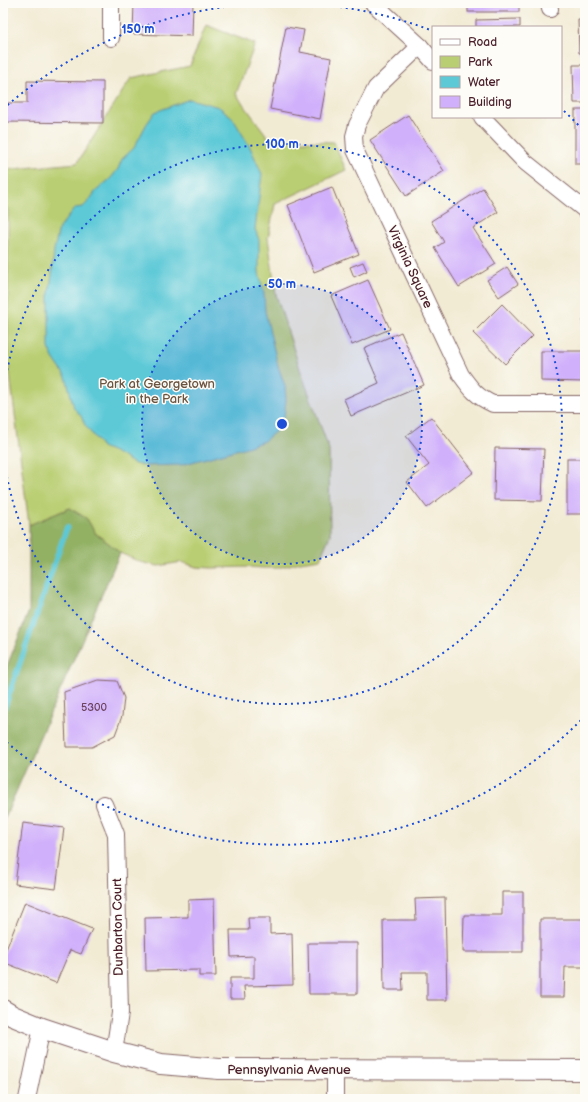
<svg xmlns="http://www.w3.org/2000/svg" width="588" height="1102" font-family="'Balsamiq Sans',sans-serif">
<rect width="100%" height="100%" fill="#fdfcf7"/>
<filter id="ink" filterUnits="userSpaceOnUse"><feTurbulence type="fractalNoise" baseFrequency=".025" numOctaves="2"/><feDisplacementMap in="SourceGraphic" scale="8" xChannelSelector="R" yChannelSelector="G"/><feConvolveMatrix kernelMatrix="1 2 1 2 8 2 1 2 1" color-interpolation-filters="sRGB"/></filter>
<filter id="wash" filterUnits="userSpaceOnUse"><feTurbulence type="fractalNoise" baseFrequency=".012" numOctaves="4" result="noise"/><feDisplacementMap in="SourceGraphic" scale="16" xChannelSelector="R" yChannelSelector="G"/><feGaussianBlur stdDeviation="0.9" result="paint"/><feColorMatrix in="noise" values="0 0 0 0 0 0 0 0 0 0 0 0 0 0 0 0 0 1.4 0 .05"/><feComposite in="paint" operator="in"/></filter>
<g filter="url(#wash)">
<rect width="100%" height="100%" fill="#f2ebd4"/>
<path fill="#b9ce72" stroke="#82764e" d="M206 25 255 44 236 94 270 140 334 142 346 170 275 204 268 238 276 295 301 372 329 449 330 535 320 559 300 562 278 568H264L249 567 212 568 196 567 182 562 158 566 140 562 120 553 111 545 96 534 87 519 70 508 29 525 8 359V209L3 206V170L77 163 131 78 190 66Z"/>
<path fill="#92b164" stroke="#6e6848" d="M70 508 87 519 96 534 111 545 120 553 3 822V676L29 611V525Z"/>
<path fill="#5dc9d7" stroke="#547481" d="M190 99 219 107 232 117 250 147 262 174 255 229 259 240V272L264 294 265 311 278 366 285 386 286 400 284 417 276 431 264 441 247 447 181 465 145 466 135 464 116 453 102 447 85 425 81 416 74 408 66 377 53 358 49 348V293L52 275 54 250 59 228 75 208 83 207 89 201 95 192 111 178 118 169 122 159 134 148 146 125 155 112Z"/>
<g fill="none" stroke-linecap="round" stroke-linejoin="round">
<path stroke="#5dc9d7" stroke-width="5.5" d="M3 712 67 527"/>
</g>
<g id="blocks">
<g fill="#d0b0fb">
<path d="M134 3H193L192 36 133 34Z"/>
<rect x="468" y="3" width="51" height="9"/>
<path d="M520 19V27H476V20Z"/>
<path d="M578 20H585V53H579Z"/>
<path d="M286 27 304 30 300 52 331 58 320 119 270 109Z"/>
<path d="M573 65H585V103H574Z"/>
<path d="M27 81 103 82V123L3 122V103H27Z"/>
<rect x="575" y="110" width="10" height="54"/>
<path d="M408 115 444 171 406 196 370 140Z"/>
<path d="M332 187 359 254 314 272 288 205Z"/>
<path d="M483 188 498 212 473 228 496 264 459 287 435 248 444 242 431 221Z"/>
<path d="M363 262 367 271 354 277 350 267Z"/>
<path d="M507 267 518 284 499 297 487 280Z"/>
<path d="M368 280 390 329 352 345 331 296Z"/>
<path d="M502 304 533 336 505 364 473 333Z"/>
<path d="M583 320H585V382L541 381V351H583Z"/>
<path d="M401 332 424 385 351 416 344 399 379 383 364 348Z"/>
<path d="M431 417 474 472 427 508 407 482 429 465 406 436Z"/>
<path d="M495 448 544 449 542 501 494 500Z"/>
<rect x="567" y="459" width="18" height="55"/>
<path d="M98 680 117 681 124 698 122 716 115 735 92 747H66L64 692Z"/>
<path d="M23 823 64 828 56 889 15 884Z"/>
<path d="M502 892H523V952H463L464 915H502Z"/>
<path d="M445 898 447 1000H427V972H402L403 990H384L383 920H416L415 899Z"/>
<path d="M214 899 216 976H199V970L146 971 145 918 188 917V900Z"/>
<path d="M25 902 92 929 81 954 70 950 56 983 3 962V957Z"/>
<path d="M248 918H270V934L292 933 293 985 244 986 245 999H230V978H254V956L231 957 230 930H249Z"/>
<path d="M540 919H585V967H565L564 997H540Z"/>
<path d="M308 943H357V994H309Z"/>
</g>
</g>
</g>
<g filter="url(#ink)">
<use href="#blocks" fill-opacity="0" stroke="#856666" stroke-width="1"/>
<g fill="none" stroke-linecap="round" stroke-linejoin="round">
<defs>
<g id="minor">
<path d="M111 3V38"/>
<path d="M373 3 420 46 433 61"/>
<path d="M549 3 550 9"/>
<path d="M420 46 376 88 357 125 354 136 355 150 461 375C471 389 477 397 493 404H585"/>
<path d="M482 117 525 162 585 210"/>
<path d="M104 804 116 834 120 1013 114 1052"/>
<path d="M335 1070V1099"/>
<path d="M27 1099 42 1028"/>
</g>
<path id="tertiary" d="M3 1010 13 1016 42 1028 114 1052 161 1064 219 1069 585 1070"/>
</defs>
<use href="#minor" stroke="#856666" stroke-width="18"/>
<use href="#tertiary" stroke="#856666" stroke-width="22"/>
<use href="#minor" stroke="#fff" stroke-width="16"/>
<use href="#tertiary" stroke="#fff" stroke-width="20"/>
</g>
</g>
<circle cx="282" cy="424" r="140" fill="#1d4ed8" fill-opacity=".12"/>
<g fill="none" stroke="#1d4ed8" stroke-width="2" stroke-dasharray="2 4">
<circle cx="282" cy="424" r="140"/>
<path d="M3 400A280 280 0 1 1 3 448"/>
<path d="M585 716A421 421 0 0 1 3 739M3 109A421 421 0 0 1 278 3M286 3A421 421 0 0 1 433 31M564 111A421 421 0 0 1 585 132"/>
</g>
<g text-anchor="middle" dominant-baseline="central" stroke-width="3" stroke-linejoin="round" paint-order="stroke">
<g font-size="11" fill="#6c435f">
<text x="94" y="707">5300</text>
</g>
<g font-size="13" fill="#4a1f2b" stroke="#fdfcf7">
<text transform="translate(410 267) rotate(65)">Virginia Square</text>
<text transform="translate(118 927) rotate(-91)">Dunbarton Court</text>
<text x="289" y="1070">Pennsylvania Avenue</text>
</g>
<g font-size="13" fill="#6b5440" stroke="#fdfcf7">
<text x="157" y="384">Park at Georgetown<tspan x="157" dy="15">in the Park</tspan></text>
</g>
</g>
<circle cx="282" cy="424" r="6" fill="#1d4ed8" stroke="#fdfcf7" stroke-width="2"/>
<g font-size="12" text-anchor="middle" font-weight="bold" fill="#1d4ed8" stroke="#fdfcf7" stroke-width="3" stroke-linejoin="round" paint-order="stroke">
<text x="138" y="33">150 m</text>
<text x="282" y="148">100 m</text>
<text x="282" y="288">50 m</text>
</g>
<rect width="588" height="1102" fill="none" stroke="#fdfcf7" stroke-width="16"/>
<rect x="432" y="26" width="130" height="92" fill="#fdfcf7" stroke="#b5a4a5"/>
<rect x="440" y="39" width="20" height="6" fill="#ffffff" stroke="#b5a4a5"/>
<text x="468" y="46" font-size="12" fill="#4a1f2b">Road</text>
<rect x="440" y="56" width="20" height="12" fill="#b9ce72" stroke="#b5a4a5"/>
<text x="468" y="66" font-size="12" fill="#4a1f2b">Park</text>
<rect x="440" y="76" width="20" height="12" fill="#5dc9d7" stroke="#b5a4a5"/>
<text x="468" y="86" font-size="12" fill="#4a1f2b">Water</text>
<rect x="440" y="96" width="20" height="12" fill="#d0b0fb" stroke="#b5a4a5"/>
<text x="468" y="106" font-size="12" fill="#4a1f2b">Building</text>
</svg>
